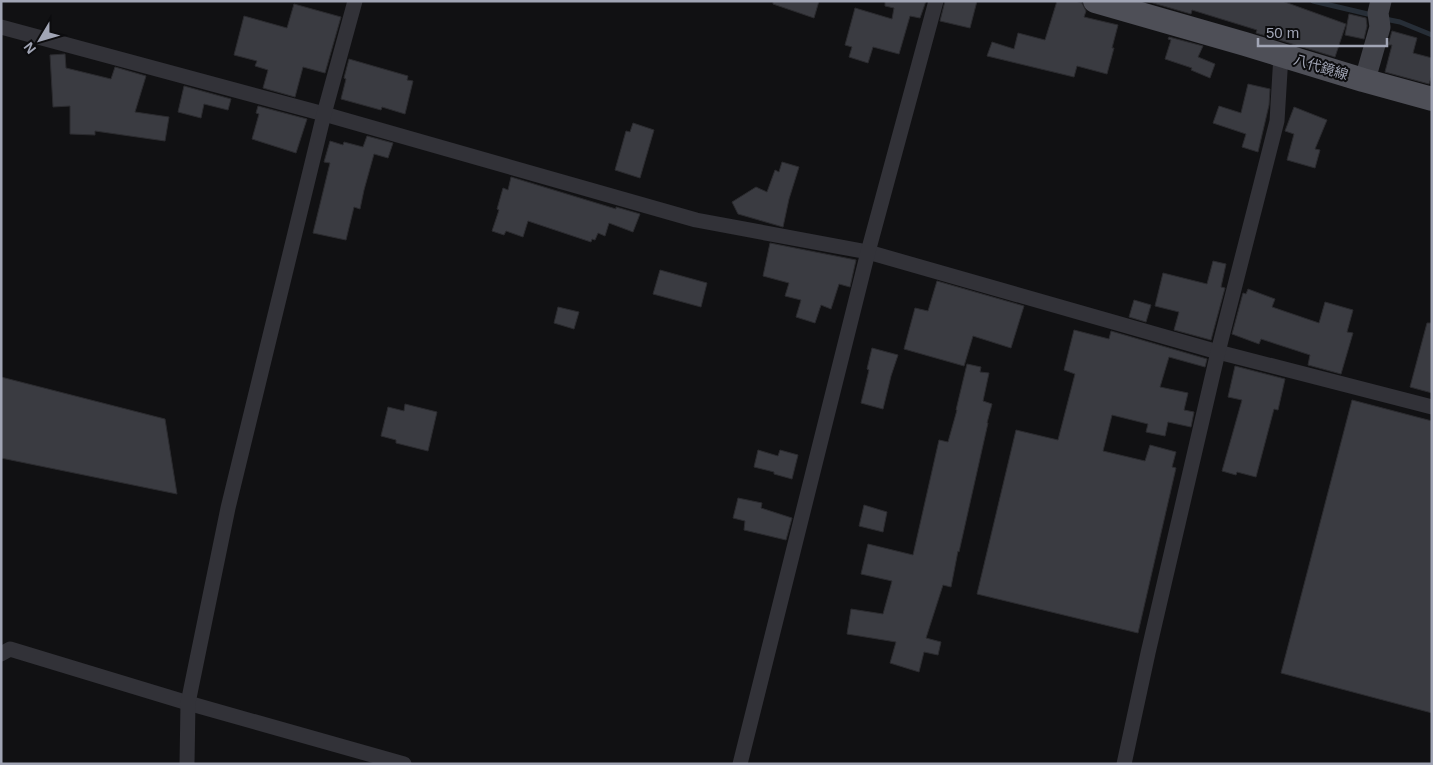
<svg xmlns="http://www.w3.org/2000/svg" width="1433" height="765" font-family="Helvetica,'Noto Sans JP',sans-serif">
<rect width="100%" height="100%" fill="#111113"/>
<g fill="none" stroke-linecap="round" stroke-linejoin="round">
<g stroke="#272e37" stroke-width="5">
<path d="M1313 1 1372 15"/>
<path d="M1385 19 1400 22 1432 35"/>
</g>
</g>
<g fill="#3a3b41" stroke="#2b2b2f">
<path d="M773 1H819L814 18 773 4Z"/>
<path d="M885 1H926L920 18 910 16 899 54 873 47 868 63 849 57 852 47 845 45 855 8 892 19 894 8 885 6Z"/>
<path d="M945 1H977L970 28 940 21Z"/>
<path d="M1057 1H1075L1082 3 1086 11 1084 17 1118 25 1112 48H1114L1107 74 1077 66 1074 77 987 56 992 42 1014 49 1018 33 1045 40Z"/>
<path d="M1146 1H1282L1346 24 1335 57 1256 33 1257 30 1192 10 1191 14Z"/>
<path d="M294 4 341 17 325 73 303 67 295 97 263 88 268 70 255 66 257 61 234 55 244 16 287 28Z"/>
<path d="M1349 14 1366 18 1367 26 1364 39 1345 35Z"/>
<path d="M1392 31 1417 38 1413 53 1432 58V75L1429 84 1385 72 1392 45H1388Z"/>
<path d="M1169 37 1203 46 1198 57 1215 64 1210 78 1191 70 1192 68 1165 59 1171 40 1168 39Z"/>
<path d="M65 54 66 68 111 79 115 67 146 76 135 112 169 117 165 141 95 131V135L70 134V106L53 107 50 55Z"/>
<path d="M349 59 408 76 407 80 413 81 405 114 382 107 381 110 341 99 346 79 344 78Z"/>
<path d="M1248 84 1270 89 1269 105 1258 152 1242 147 1246 134 1213 123 1219 106 1241 113Z"/>
<path d="M184 86 231 99 228 110 204 104 201 118 178 112Z"/>
<path d="M258 106 307 119 296 153 252 139 259 114 256 113Z"/>
<path d="M1294 107 1327 120 1315 149 1320 150 1315 168 1287 160 1294 134 1285 131Z"/>
<path d="M633 123 654 130 640 178 615 170 626 131 630 132Z"/>
<path d="M367 136 393 143 388 158 374 154 364 190 360 209 354 207 346 240 313 233 330 163 324 162 330 141 343 145 344 142 363 147Z"/>
<path d="M782 162 799 167 789 199 783 227 738 214 732 202 756 187 767 192 775 170 779 172Z"/>
<path d="M511 177 616 209V207L640 214 633 232 609 223 605 236 598 233 595 240 592 239 591 242 528 221 523 237 506 231 504 235 492 231 499 210 497 209 503 188 508 190Z"/>
<path d="M770 243 856 260 850 287 839 284 831 309 821 305 815 323 796 317 801 300 785 296 789 283 763 276Z"/>
<path d="M1213 261 1226 264 1221 287 1225 288 1211 340 1174 330 1179 312 1155 306 1163 273 1207 284Z"/>
<path d="M660 270 707 283 701 307 653 294Z"/>
<path d="M937 281 1024 306 1011 348 973 336 964 366 904 349 915 308 928 311Z"/>
<path d="M1248 289 1275 299 1272 307 1319 323 1325 302 1353 310 1347 332 1353 333 1341 374 1308 365 1310 355 1261 339 1259 344 1232 334 1243 293 1246 294Z"/>
<path d="M1134 300 1151 305 1146 322 1129 317Z"/>
<path d="M558 307 579 312 574 329 554 323Z"/>
<path d="M1427 323H1432V393L1410 387Z"/>
<path d="M1074 330 1109 339 1111 331 1207 359 1205 367 1169 357 1160 387 1188 393 1184 410 1194 412 1191 427 1168 422 1165 436 1146 432 1148 424 1112 415 1103 451 1145 461 1150 445 1176 452 1172 467 1176 468 1138 633 977 594 1016 430 1058 440 1075 374 1064 370Z"/>
<path d="M872 348 898 355 891 376 883 409 861 403 869 370 867 369Z"/>
<path d="M967 364 981 367 980 372 989 373 983 401 992 404 987 423H988L959 552 958 551 951 587 943 585 926 638 941 642 938 655 924 652 919 672 890 663 896 642 847 634 851 609 883 614 892 581 861 574 868 544 913 555 939 440 948 442 957 410H956Z"/>
<path d="M1235 366 1285 379 1278 410 1274 409 1256 477 1237 472 1236 475 1222 471 1242 400 1228 397Z"/>
<path d="M1 377 165 419 177 494 1 458Z"/>
<path d="M1352 400 1432 421V713L1281 673Z"/>
<path d="M405 404 437 412 428 451 396 443V440L381 436 388 407 404 411Z"/>
<path d="M758 450 778 456 780 450 798 455 792 479 774 474V472L754 467Z"/>
<path d="M738 498 762 503 761 508 792 518 786 540 744 530 745 521 733 518Z"/>
<path d="M864 505 887 512 883 532 859 526Z"/>
</g>
<g fill="none" stroke-linecap="round" stroke-linejoin="round">
<g stroke="#323238" stroke-width="15">
<path d="M1 27 324 114 696 220 868 252 1218 352 1432 407"/>
<path d="M1 654 10 649 188 703 404 764"/>
<path d="M187 764 188 703 228 508 324 114 355 1"/>
<path d="M740 764 868 252 936 1"/>
<path d="M1124 764 1148 653 1218 352 1277 121 1281 55"/>
</g>
<path stroke="#404148" stroke-width="21" d="M1363 80 1368 69 1380 27 1378 13 1381 1"/>
<path stroke="#4e4f57" stroke-width="24" d="M1095 1 1245 44 1363 80 1432 99"/>
</g>
<g text-anchor="middle" dominant-baseline="central" stroke-width="4" stroke-linejoin="round" paint-order="stroke">
<g font-size="14" fill="#a1a5b5" stroke="#0c0c0e">
<text transform="translate(1321 67) rotate(17)">八代鏡線</text>
</g>
</g>
<rect width="1433" height="765" fill="none" stroke="#a1a5b5" stroke-width="5"/>
<g transform="translate(40 40) rotate(232)" stroke="#0c0c0e" stroke-width="4" paint-order="stroke">
<path d="M0-4L9 19L0 12L-9 19Z" fill="#a1a5b5"/>
<text y="-8" font-size="14" font-weight="bold" text-anchor="middle" fill="#a1a5b5">N</text>
</g>
<path d="M1258 38v8h129v-8" fill="none" stroke="#a1a5b5" stroke-width="2.5"/>
<text x="1266" y="38" font-size="15" fill="#a1a5b5" stroke="#0c0c0e" stroke-width="4" paint-order="stroke">50 m</text>
</svg>
